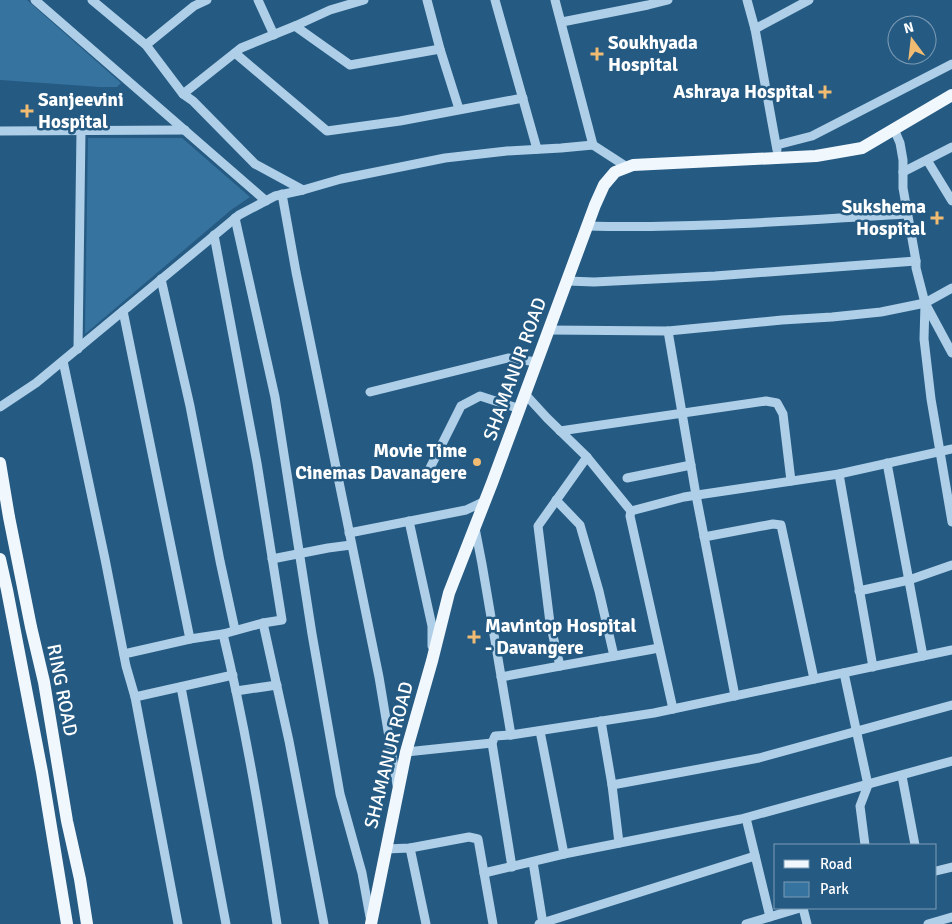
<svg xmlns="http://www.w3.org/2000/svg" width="952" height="924" font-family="Signika,sans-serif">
<rect width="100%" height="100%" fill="#255a83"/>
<g fill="#36739f">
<path d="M0 0H27L121 83 117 87H100L0 80Z"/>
<path d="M88 138H182L250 197 231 210 85 334Z"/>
</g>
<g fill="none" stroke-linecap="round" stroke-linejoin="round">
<g stroke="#aecfe7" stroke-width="9">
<path d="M35 0 266 201"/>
<path d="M92 0 146 45 183 94 193 101 255 164 303 190"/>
<path d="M258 0 274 35"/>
<path d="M427 0 440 49 459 109"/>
<path d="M495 0 537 149"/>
<path d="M555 0 593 145"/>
<path d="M747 0 755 29 777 150"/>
<path d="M562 22 648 5 668 0"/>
<path d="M295 26 350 65 440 49"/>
<path d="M755 29 809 0"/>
<path d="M146 45 194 6 207 0"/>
<path d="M235 53 327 131 400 121 523 98"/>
<path d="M183 94 241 48 295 26 330 10 364 0"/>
<path d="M894 129 900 143 903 160V188L916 261V268L925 303 952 353"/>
<path d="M0 131 185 130"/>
<path d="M777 145 812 136 952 64"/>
<path d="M927 160 952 201"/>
<path d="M903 172 952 147"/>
<path d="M282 194 296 272 379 677 397 785"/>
<path d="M235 218 275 397 312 634 340 794 362 873 370 917"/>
<path d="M587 226C694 229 801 220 908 214"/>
<path d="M161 279 190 406 220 561 235 630"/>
<path d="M568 281 594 282 715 276 916 261"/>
<path d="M925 304 924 339 931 399 952 522"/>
<path d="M123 311 190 639"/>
<path d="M548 330 668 331 782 320 832 317 881 312 925 303 952 288"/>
<path d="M668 331 696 495 735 696"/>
<path d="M78 349 81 131"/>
<path d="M63 361 105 559 126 666 135 697 178 924"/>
<path d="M370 392 508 358 537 362"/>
<path d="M525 394 547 418 587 457 631 511 684 497 839 474 952 449"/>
<path d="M0 407 36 383 239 215 275 196 303 190 341 179 445 158 507 151 561 148 593 145 627 167"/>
<path d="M560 431 766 401 777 403 783 414 791 481"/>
<path d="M587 457 538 526 550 623 560 666 659 648"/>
<path d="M887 463 923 656"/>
<path d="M430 468 461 406 480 396 520 409"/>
<path d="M839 474 873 667"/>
<path d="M627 478 691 465"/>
<path d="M556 500 580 525 599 591 614 656"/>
<path d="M631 511 630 516 673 709"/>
<path d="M409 521 432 626V646"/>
<path d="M475 528 482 564 511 735 654 713 952 650"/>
<path d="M349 533 466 510 485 501"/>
<path d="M704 537 773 524 781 525 814 679"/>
<path d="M272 559 328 548 351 545"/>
<path d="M859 591 909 580 952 565"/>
<path d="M263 623 289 741 324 924"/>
<path d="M223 634C246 729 262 827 277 924"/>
<path d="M124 654 190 639 223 634 263 623 282 620 257 463 214 235"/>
<path d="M844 673 868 785 860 806 865 845"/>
<path d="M501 677 560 666"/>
<path d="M181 687 226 924"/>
<path d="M236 691 277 685"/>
<path d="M135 697 233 675"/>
<path d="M601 721 612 785 759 758 952 705"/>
<path d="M511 735 495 736 492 743 512 867"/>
<path d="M406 752 492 743"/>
<path d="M902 776 915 845"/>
<path d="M612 785 619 843"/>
<path d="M746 818 770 917"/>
<path d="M410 848 426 924"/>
<path d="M386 849 410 848 469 837 478 839 493 924"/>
<path d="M564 854 741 819 952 761"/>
<path d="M533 862 543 924"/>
<path d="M936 871 952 867"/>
<path d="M484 873 564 854 540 731"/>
<path d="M803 908 807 924"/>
<path d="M539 924 755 856"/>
<path d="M746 924 800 908"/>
<path d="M928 924 952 917"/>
</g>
<g stroke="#f0f7fd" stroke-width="12">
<path d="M0 463 9 517 31 627 44 682 67 821 80 879 87 924"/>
<path d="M0 559 7 590 42 772 67 924"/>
<path d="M371 924 406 752 432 661 449 593 492 483 595 205 604 185 615 172 633 165 816 156 862 148 952 95"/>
</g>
</g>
<g fill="#f1bc72" stroke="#255a83" stroke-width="2">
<path d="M594.5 46.5h5v5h5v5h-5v5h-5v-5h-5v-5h5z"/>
<path d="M822.5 84.5h5v5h5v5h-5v5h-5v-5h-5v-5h5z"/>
<path d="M24.5 103.5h5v5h5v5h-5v5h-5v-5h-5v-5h5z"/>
<path d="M934.5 210.5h5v5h5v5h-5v5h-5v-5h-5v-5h5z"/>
<circle cx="477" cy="462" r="5"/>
<path d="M471.5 629.5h5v5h5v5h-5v5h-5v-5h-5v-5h5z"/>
</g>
<g text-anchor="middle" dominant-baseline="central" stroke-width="5" stroke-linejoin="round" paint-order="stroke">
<g font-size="19" font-weight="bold" fill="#fff" stroke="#255a83" text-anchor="start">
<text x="608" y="43">Soukhyada<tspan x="608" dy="22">Hospital</tspan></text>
<text x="814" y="92" text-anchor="end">Ashraya Hospital</text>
<text x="38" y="100">Sanjeevini<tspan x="38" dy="22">Hospital</tspan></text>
<text x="926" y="207" text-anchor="end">Sukshema<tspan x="926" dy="22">Hospital</tspan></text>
<text x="467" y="451" text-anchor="end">Movie Time<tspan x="467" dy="22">Cinemas Davanagere</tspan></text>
<text x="485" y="626">Mavintop Hospital<tspan x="485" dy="22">- Davangere</tspan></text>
</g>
<g font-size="19" fill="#fff" stroke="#255a83">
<text transform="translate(515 369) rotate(-70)">SHAMANUR ROAD</text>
<text transform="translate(62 690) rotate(79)">RING ROAD</text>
<text transform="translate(389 755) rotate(-76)">SHAMANUR ROAD</text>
</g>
</g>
<rect x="774" y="844" width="162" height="65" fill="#255a83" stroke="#7c9cb5"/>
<rect x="784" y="860" width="25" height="8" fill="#f0f7fd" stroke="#7c9cb5"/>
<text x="820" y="869" font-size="15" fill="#ffffff">Road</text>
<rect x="784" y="882" width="25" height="15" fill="#36739f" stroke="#7c9cb5"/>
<text x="820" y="894" font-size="15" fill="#ffffff">Park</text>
<g transform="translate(912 40) rotate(345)"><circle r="24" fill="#255a83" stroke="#7c9cb5"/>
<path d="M0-4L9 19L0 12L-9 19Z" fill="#f1bc72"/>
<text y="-8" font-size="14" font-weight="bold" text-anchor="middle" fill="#ffffff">N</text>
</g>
</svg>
